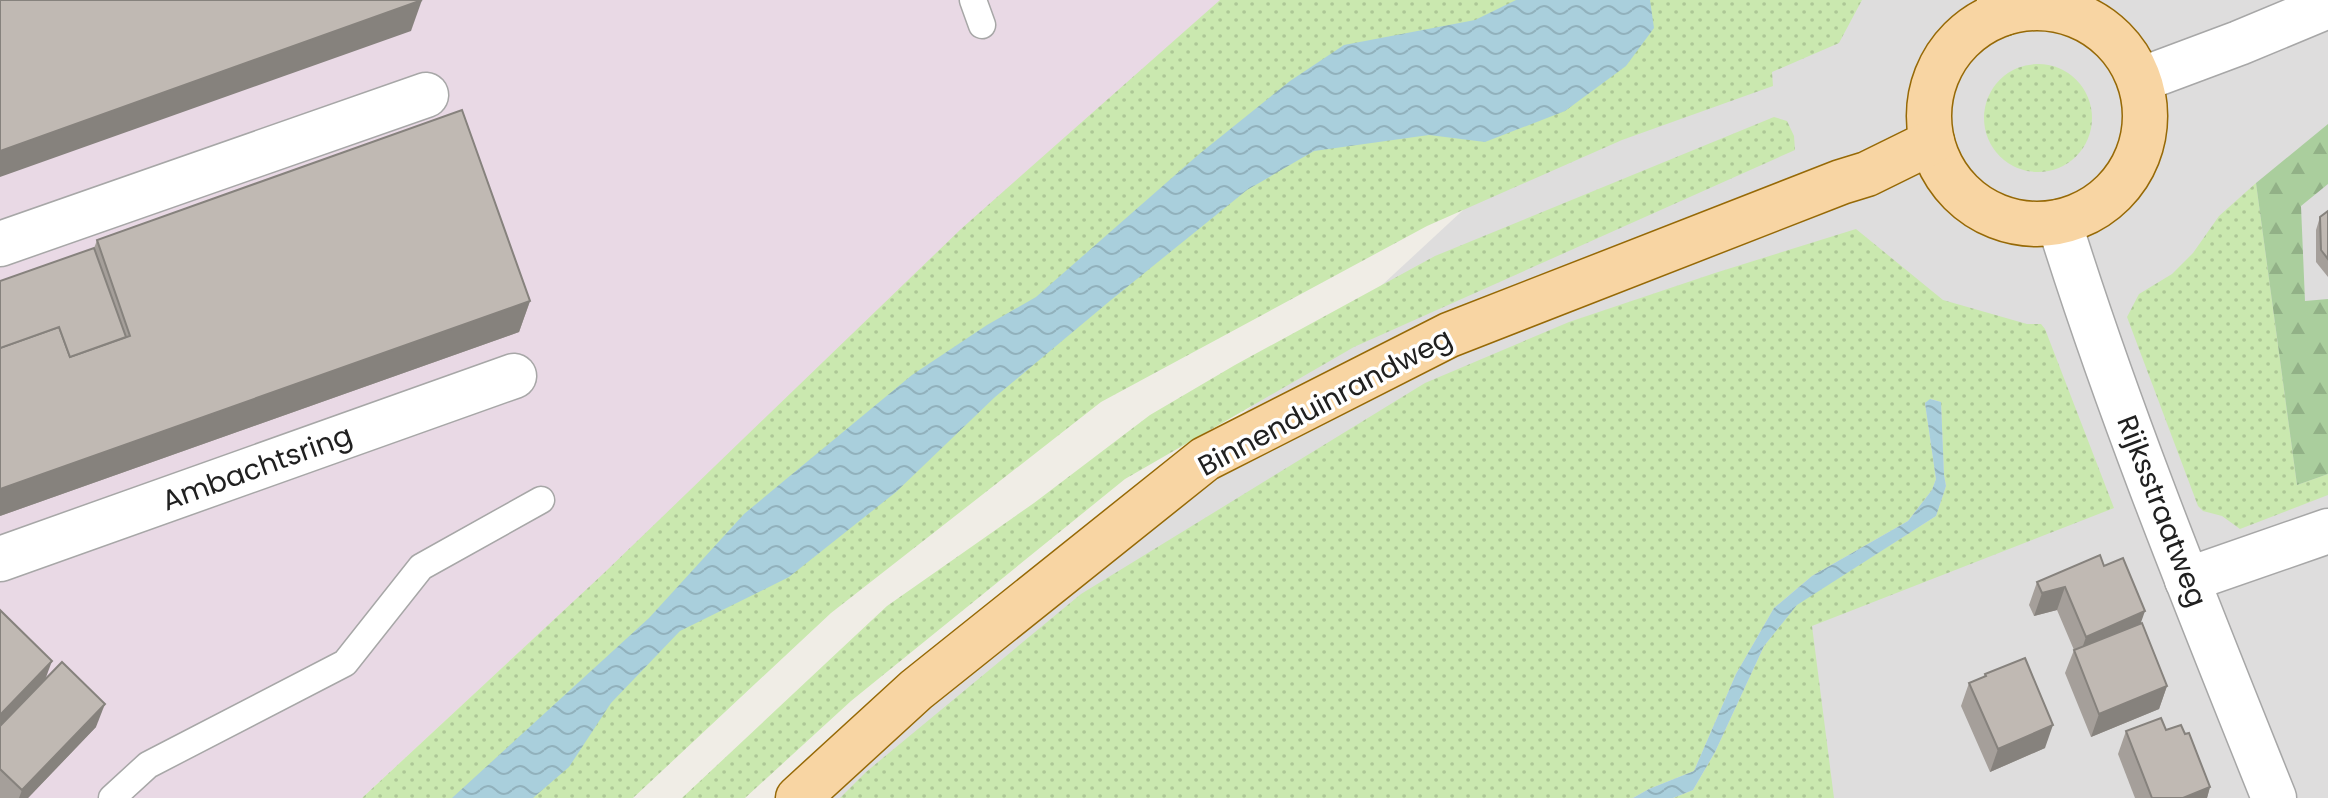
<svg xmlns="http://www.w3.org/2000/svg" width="2328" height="798" font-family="Poppins,sans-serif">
<defs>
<pattern id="grass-dots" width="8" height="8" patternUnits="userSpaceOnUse" patternTransform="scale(2)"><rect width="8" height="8" fill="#cae8af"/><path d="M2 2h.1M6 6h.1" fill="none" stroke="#adc796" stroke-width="1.8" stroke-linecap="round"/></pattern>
<pattern id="forest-firs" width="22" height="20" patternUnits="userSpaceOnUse" patternTransform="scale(2)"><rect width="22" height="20" fill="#aace9d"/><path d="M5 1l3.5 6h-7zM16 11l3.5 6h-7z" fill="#92b187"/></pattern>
<pattern id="water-waves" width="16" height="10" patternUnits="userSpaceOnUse" patternTransform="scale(2)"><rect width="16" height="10" fill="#a9cfdc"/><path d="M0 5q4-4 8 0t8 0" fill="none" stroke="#91b1bc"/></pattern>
</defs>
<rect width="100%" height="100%" fill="#f0ede6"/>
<path fill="#dedddd" d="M1690 0H2328V798H828Z"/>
<path fill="#e9d9e5" d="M0 0H1222L362 798H0Z"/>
<g fill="url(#grass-dots)">
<path d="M1220 0H1862L1839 43 1772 72 1773 86 1622 140 1427 226 1101 402 831 613 633 798H362L604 573 961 229Z"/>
<circle cx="2038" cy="118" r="54"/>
<path d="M1774 117 1787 121 1794 136 1795 150 1354 347 1125 479 851 701 745 798H682L887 606 1034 503 1150 415 1235 365 1435 256Z"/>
<path d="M2256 183 2297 485 2328 474V495L2240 529 2222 516 2203 511 2198 506 2127 317 2139 294 2172 274 2193 253 2219 216Z"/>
<path d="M1856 229 1943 300 2027 324H2041L2045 329 2114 508 1812 626 1834 798H1673L1693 790 1715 752 1764 646 1797 604 1936 516 1946 486 1944 475 1941 402 1931 399 1925 403 1936 479 1932 490 1908 521 1812 576 1774 608 1736 674 1694 771 1649 789 1633 798H840L866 772 1081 594 1425 383 1569 322 1715 273Z"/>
</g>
<path fill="url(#forest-firs)" d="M2328 124V184L2301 206 2305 301 2328 299V474L2297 485 2256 183Z"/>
<g fill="url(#water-waves)">
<path d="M1516 0H1650L1654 28 1626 66 1565 111 1485 142 1429 135 1314 151 1247 190 1111 300 995 397 896 492 789 577 680 631 611 703 569 767 533 798H452L649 618 744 514 912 375 987 325 1036 297 1198 155 1290 81 1344 45 1475 20Z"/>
<path d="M1930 399 1941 402 1944 475 1946 486 1936 516 1797 605 1764 646 1715 752 1693 790 1673 798H1633L1649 789 1694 771 1736 674 1774 608 1812 576 1908 521 1932 490 1936 479 1925 403Z"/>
</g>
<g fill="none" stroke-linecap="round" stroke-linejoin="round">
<defs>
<g id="lane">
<path d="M973 0 982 25"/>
<path d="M112 798 148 765 345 663 421 567 541 500"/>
</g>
<g id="street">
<path d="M2140 80 2239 43 2328 6"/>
<path d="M2059 222C2120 417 2198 608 2274 798"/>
<path d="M0 244 426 95"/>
<path d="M0 559 514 376"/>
<path d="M2187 580 2328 531"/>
</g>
<path id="secondary" d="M1999 0 2004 13"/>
<g id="primary">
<circle cx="2037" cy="116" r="108"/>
<path d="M798 798 916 690 1205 459 1449 335 1841 182 1867 174 1932 142"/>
</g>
</defs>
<use href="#lane" stroke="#a7a7a7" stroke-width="29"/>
<use href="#street" stroke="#a7a7a7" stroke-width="47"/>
<use href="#secondary" stroke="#677409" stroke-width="47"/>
<use href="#primary" stroke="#966906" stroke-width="47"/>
<use href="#lane" stroke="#fff" stroke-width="26"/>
<use href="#street" stroke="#fff" stroke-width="44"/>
<use href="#secondary" stroke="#f3f7bd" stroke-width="44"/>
<use href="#primary" stroke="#f8d5a3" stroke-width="44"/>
</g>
<g fill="#a59f9a">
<path d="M2328 211V277L2316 262V230L2320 217Z"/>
<path d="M97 240 530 301 519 332 0 516Z"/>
<path d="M2104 566 2141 623 2167 686 2159 709 2091 737 2065 673 2074 650 2057 610 2034 616 2029 605 2037 582Z"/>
<path d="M0 610 46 679 96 727 28 798H0Z"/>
<path d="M1985 674 2045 748 1990 772 1961 706 1969 683 1984 677Z"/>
<path d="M2166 730 2210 787 2207 798H2135L2118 754 2126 731Z"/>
</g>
<g fill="#86827d">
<path d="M422 0 411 31 0 177V151Z"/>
<path d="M530 301 519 332 0 516V489Z"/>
<path d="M2065 587 2057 610 2034 616 2042 593Z"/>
<path d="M2145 611 2137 634 2078 660 2086 637Z"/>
<path d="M52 661 41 691 0 734V715Z"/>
<path d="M2167 686 2159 709 2091 737 2099 714Z"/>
<path d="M105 704 96 727 28 798H19L22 790Z"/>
<path d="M2053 725 2045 748 1990 772 1998 749Z"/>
<path d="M2210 787 2207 798H2183Z"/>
</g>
<g fill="#c0b9b3" stroke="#86827d" stroke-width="2">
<path d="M0 0H422L0 151Z"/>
<path d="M462 110 530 301 0 489V348L59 327 70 357 130 336 97 240Z"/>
<path d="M2328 211V259L2321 250 2320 217Z"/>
<path d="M94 248 126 337 70 357 59 327 0 348V281Z"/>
<path d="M2100 555 2104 566 2123 558 2145 611 2086 637 2065 587 2042 593 2037 582Z"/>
<path d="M0 610 52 661 0 715Z"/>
<path d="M2142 623 2167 686 2099 714 2074 650Z"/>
<path d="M2025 658 2053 725 1998 749 1969 683 1986 676 1985 674Z"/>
<path d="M62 662 105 704 22 790 0 769V726Z"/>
<path d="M2161 718 2166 730 2181 725 2185 734 2189 733 2210 787 2183 798H2152L2126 731Z"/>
</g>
<g text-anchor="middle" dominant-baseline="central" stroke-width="7" stroke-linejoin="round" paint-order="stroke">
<g font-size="28" fill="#202020" stroke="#fff">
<text transform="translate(1325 402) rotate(-28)">Binnenduinrandweg</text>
<text transform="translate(257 468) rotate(-20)">Ambachtsring</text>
<text transform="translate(2162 511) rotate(69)">Rijksstraatweg</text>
</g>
</g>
</svg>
